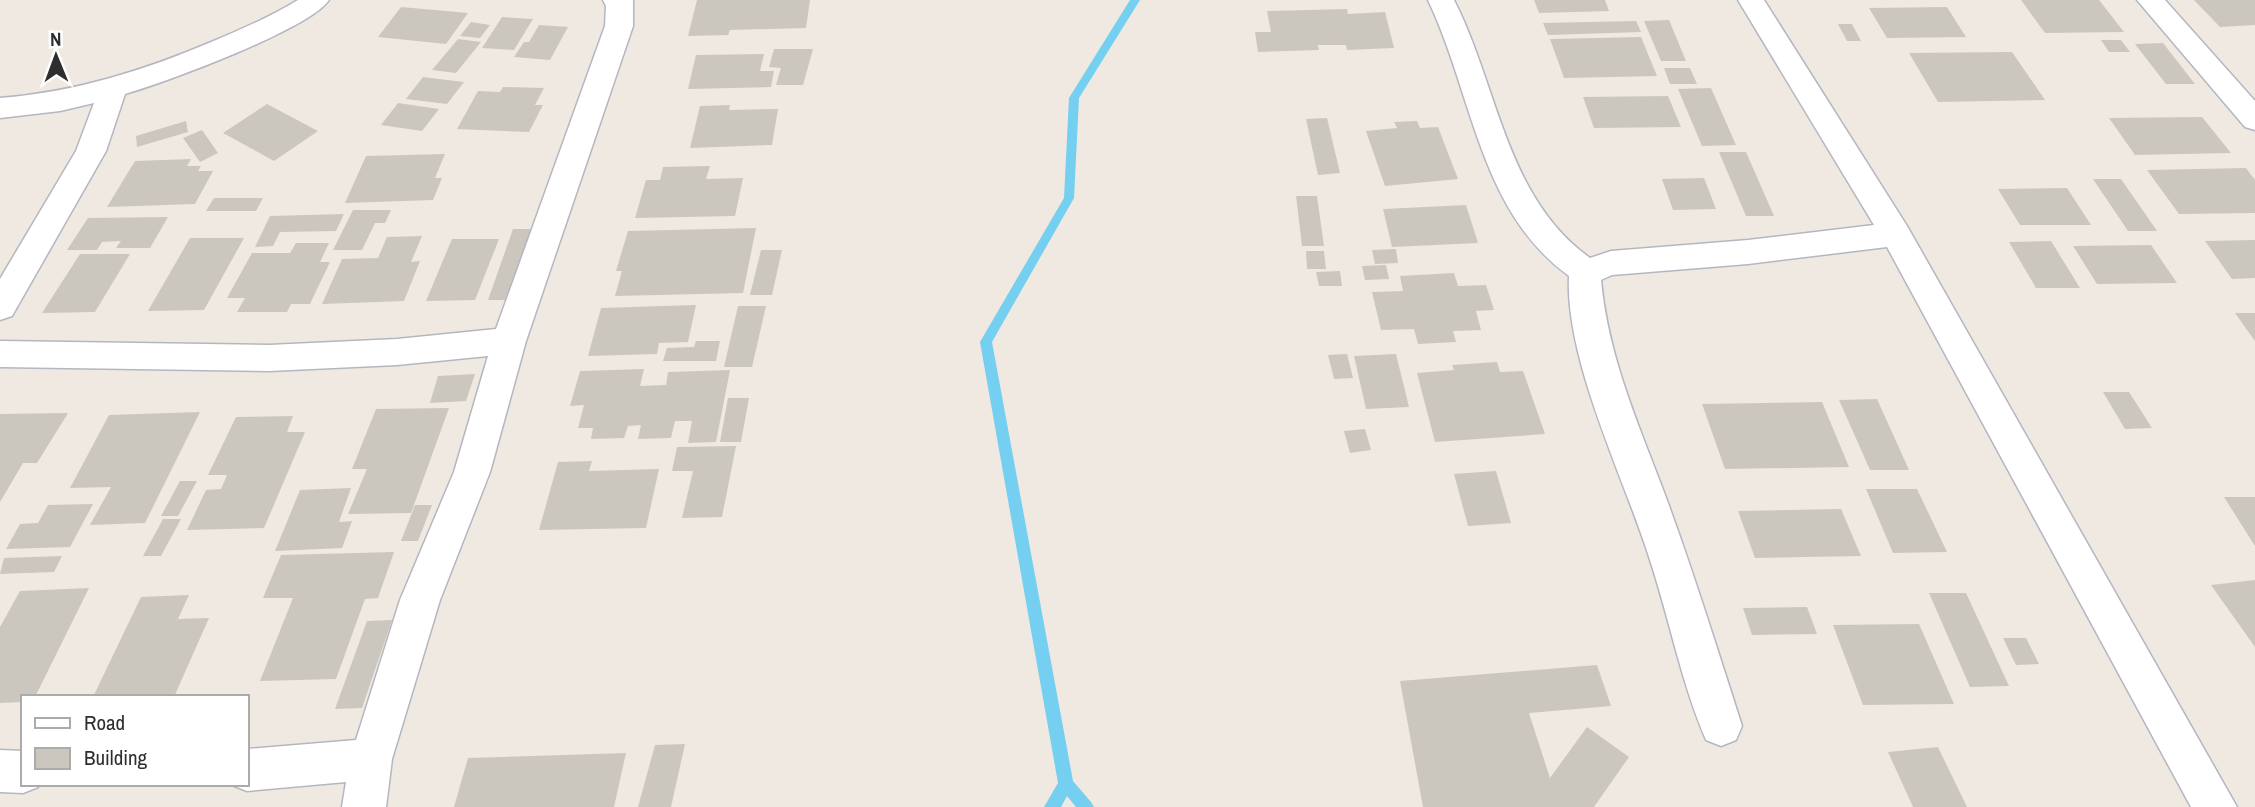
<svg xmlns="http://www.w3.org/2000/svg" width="2255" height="807" font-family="'Archivo Narrow',sans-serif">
<rect width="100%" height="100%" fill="#efe9e1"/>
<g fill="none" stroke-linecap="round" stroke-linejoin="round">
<path fill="#75cff0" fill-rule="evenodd" d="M1130 0H1140L1079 98 1074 198 992 342 1073 781 1091 802 1094 807H1076L1067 796 1061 807H1044L1058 783 980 342 1064 198 1069 98Z"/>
</g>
<g fill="#cbc7bf">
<path d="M697 0H810L806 28 730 30 728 35 688 36Z"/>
<path d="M1534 0H1605L1609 11 1539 13Z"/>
<path d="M2021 0H2099L2124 32 2045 33Z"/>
<path d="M2194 0H2255V25L2220 27Z"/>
<path d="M401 7 468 13 446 44 378 37Z"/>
<path d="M1947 7 1966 37 1887 38 1869 8Z"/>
<path d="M1347 9 1348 14 1385 12 1394 48 1347 50 1346 45H1318L1319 50 1258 52 1255 32H1271L1267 11Z"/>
<path d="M502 17 533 19 514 50 482 48Z"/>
<path d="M1669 20 1686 61H1661L1644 21Z"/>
<path d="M1636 21 1641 32 1548 35 1543 23Z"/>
<path d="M471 22 490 25 480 38 460 36Z"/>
<path d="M1838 24H1852L1861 41H1847Z"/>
<path d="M539 25 568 27 550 60 514 57 524 42H529Z"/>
<path d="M1641 37 1657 76 1564 78 1550 39Z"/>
<path d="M458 39 481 42 456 73 432 70Z"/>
<path d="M2101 40H2121L2130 52H2109Z"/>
<path d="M2163 43 2195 84H2166L2135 44Z"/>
<path d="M774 49H813L803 85H776L781 68 769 67Z"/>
<path d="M2012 52 2045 100 1938 102 1909 53Z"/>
<path d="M764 54 760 71H774L771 87 688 89 696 55Z"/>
<path d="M1664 68H1690L1697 84H1670Z"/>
<path d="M423 77 464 82 447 104 406 99Z"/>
<path d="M503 87 544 88 535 105H543L529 132 457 129 478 91 500 92Z"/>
<path d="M1711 88 1736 145 1702 146 1678 89Z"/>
<path d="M1668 96 1681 127 1594 128 1583 97Z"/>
<path d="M398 103 439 109 422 131 381 125Z"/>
<path d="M267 104 318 131 274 161 223 133Z"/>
<path d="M730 105 729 110 778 109 772 145 690 148 700 106Z"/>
<path d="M2202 117 2231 153 2135 155 2109 118Z"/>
<path d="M1327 118 1340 173 1318 175 1306 119Z"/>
<path d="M186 121 188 132 137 147 136 136Z"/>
<path d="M1417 121 1420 128 1438 127 1458 179 1385 186 1366 131 1397 128 1394 122Z"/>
<path d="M202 130 218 153 200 162 183 138Z"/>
<path d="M1719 152H1746L1774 216H1746Z"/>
<path d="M445 154 435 178H442L433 200 345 203 366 156Z"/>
<path d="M191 159 187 166H201L198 171H213L195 204 107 207 135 161Z"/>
<path d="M710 166 706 179 743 178 735 216 635 218 646 180H660L663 167Z"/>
<path d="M2246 168 2255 180V213L2179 214 2147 170Z"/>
<path d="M1704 178 1716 209 1673 210 1662 179Z"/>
<path d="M2093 179H2121L2157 231H2128Z"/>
<path d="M2067 188 2091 225H2020L1998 189Z"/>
<path d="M1296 196H1317L1324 246H1302Z"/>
<path d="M214 198H263L256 211H206Z"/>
<path d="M1466 205 1478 243 1392 247 1383 209Z"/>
<path d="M353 210H391L385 223H375L362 250H333Z"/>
<path d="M344 214 336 231 280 232 273 246 255 247 270 216Z"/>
<path d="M168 217 150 248H116L121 241 102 242 97 250H67L88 218Z"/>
<path d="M756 228 743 293 615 296 622 271H616L628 231Z"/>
<path d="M513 229H533L508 300H488Z"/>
<path d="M422 236 411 262 420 261 404 301 322 304 342 259 378 258 387 237Z"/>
<path d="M190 238H244L204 310 148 311Z"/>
<path d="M452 239H499L475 300 426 301Z"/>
<path d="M2255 240V278L2232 279 2205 241Z"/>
<path d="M2051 241 2080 288H2036L2009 242Z"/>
<path d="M296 243H329L320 262H330L310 304H291L287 312H237L245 298H227L252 253H290Z"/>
<path d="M2151 245 2177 283 2097 284 2073 246Z"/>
<path d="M1396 249 1398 263 1375 264 1372 250Z"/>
<path d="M761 250H782L772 295H750Z"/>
<path d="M1306 251H1324L1326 269H1307Z"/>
<path d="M80 254H130L95 312 42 313Z"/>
<path d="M1386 265 1389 279 1365 280 1362 266Z"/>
<path d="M1340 271 1342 286H1319L1316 272Z"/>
<path d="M1454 273 1458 286 1486 285 1494 310 1476 311 1481 330 1453 331 1456 342 1418 344 1414 329 1381 330 1372 292 1403 291 1400 276Z"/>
<path d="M696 305 688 342 659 343 657 354 588 356 601 308Z"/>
<path d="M738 306H766L752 367H724Z"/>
<path d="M2235 313H2255V341Z"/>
<path d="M696 341H720L716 361H663L667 348 694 347Z"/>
<path d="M1347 354 1353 378 1334 379 1328 355Z"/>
<path d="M1396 354 1409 407 1366 409 1354 356Z"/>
<path d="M1497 362 1500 372 1523 371 1545 434 1435 442 1417 373 1454 370 1452 365Z"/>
<path d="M644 369 640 386 666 385 668 372 730 370 716 442 688 443 692 421H675L671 438 638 439 641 425 628 426 624 438 591 439 593 428H578L584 405 570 406 580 371Z"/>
<path d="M475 374 466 401 430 403 438 376Z"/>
<path d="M2103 392H2129L2152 428 2125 429Z"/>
<path d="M728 398H749L741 442H720Z"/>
<path d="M1877 399 1909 470H1870L1839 400Z"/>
<path d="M1822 402 1849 467 1725 469 1702 404Z"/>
<path d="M449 408 411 513 348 514 367 469H352L376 409Z"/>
<path d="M200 412 145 523 90 525 111 487 70 488 109 415Z"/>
<path d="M68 413 37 463H23L0 502V414Z"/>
<path d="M293 416 287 432H305L264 528 187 530 206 490 221 489 227 475H208L236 417Z"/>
<path d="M1365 429 1371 450 1350 453 1344 431Z"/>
<path d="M736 446 722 517 682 518 693 471H672L677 447Z"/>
<path d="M592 461 589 471 659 469 646 528 539 530 558 462Z"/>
<path d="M1496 471 1511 523 1468 526 1454 474Z"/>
<path d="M180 481H197L178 516H161Z"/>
<path d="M351 488 339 522 352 521 342 548 275 551 300 490Z"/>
<path d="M1866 489H1917L1947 552 1893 553Z"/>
<path d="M2224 497H2255V546Z"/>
<path d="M93 504 70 547 6 549 20 524 38 523 48 505Z"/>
<path d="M415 505H432L418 541H401Z"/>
<path d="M1841 509 1861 556 1755 558 1738 511Z"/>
<path d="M163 519H181L161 556H143Z"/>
<path d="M394 552 378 598 365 599 336 679 260 681 293 598H263L281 555Z"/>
<path d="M62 556 54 572 0 574 4 558Z"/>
<path d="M2255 580V647L2211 585Z"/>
<path d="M89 588 35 697H23V702L0 703V627L20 591Z"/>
<path d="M1929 593H1966L2009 686 1970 687Z"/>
<path d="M189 595 178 619 209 618 174 697H93L141 597Z"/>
<path d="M1807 607 1817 634 1752 635 1743 608Z"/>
<path d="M392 620 362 708 335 709 367 621Z"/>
<path d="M1919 624 1954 704 1863 705 1833 625Z"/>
<path d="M2003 638H2026L2039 664 2016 665Z"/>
<path d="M1597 665 1611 706 1529 713 1550 778 1587 727 1629 757 1594 807H1423L1400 681Z"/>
<path d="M685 744 671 807H638L655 745Z"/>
<path d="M1938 747 1967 807H1913L1888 752Z"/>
<path d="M626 753 614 807H454L468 758Z"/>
</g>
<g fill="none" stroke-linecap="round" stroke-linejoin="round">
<defs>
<g id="minor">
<path d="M298 0H329C310 29 164 83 125 94L106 151 12 316 0 320V279L76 151 94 103 60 111 0 118V98C76 92 146 70 216 40 244 28 272 16 298 0Z"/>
<path d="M603 0H633V26L526 341 490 472 440 600 392 759 386 807H342L346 782 247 791 232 785 247 784V749L356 740 400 600 454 472 488 356 397 365 269 371 0 367V341L269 345 397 339 496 329 605 26 606 6Z"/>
<path d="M1428 0H1454C1498 86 1506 199 1590 258L1611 251 1748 240 1874 225 1738 0H1764L1907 226 2237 807H2191L1887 247 1748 264 1612 275 1601 280C1608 359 1641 430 1668 503 1695 577 1718 651 1742 726L1736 740 1721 746 1706 740C1681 682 1669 617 1649 557 1623 475 1565 360 1569 276 1479 211 1473 94 1428 0Z"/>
<path d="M2137 0H2165L2255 101V130L2245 127Z"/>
<path d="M0 750 23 751V784H39L38 787 23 793 0 792Z"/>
</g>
</defs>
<use href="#minor" stroke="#b4b7c1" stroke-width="3"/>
<use href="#minor" fill="#fff" fill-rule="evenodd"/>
</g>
<rect x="21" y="695" width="228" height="91" fill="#ffffff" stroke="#ababab" stroke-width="2"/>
<rect x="35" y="718" width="35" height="10" fill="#ffffff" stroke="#ababab" stroke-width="2"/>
<text x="84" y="730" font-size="21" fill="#2e2e2e">Road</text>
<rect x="35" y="748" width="35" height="21" fill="#cbc7bf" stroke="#ababab" stroke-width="2"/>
<text x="84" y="765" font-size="21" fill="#2e2e2e">Building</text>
<g transform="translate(56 56) rotate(359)" stroke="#ffffff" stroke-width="5" paint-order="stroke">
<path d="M0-5L12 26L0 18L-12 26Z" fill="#2e2e2e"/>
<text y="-10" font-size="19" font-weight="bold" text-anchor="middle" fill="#2e2e2e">N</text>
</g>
</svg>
